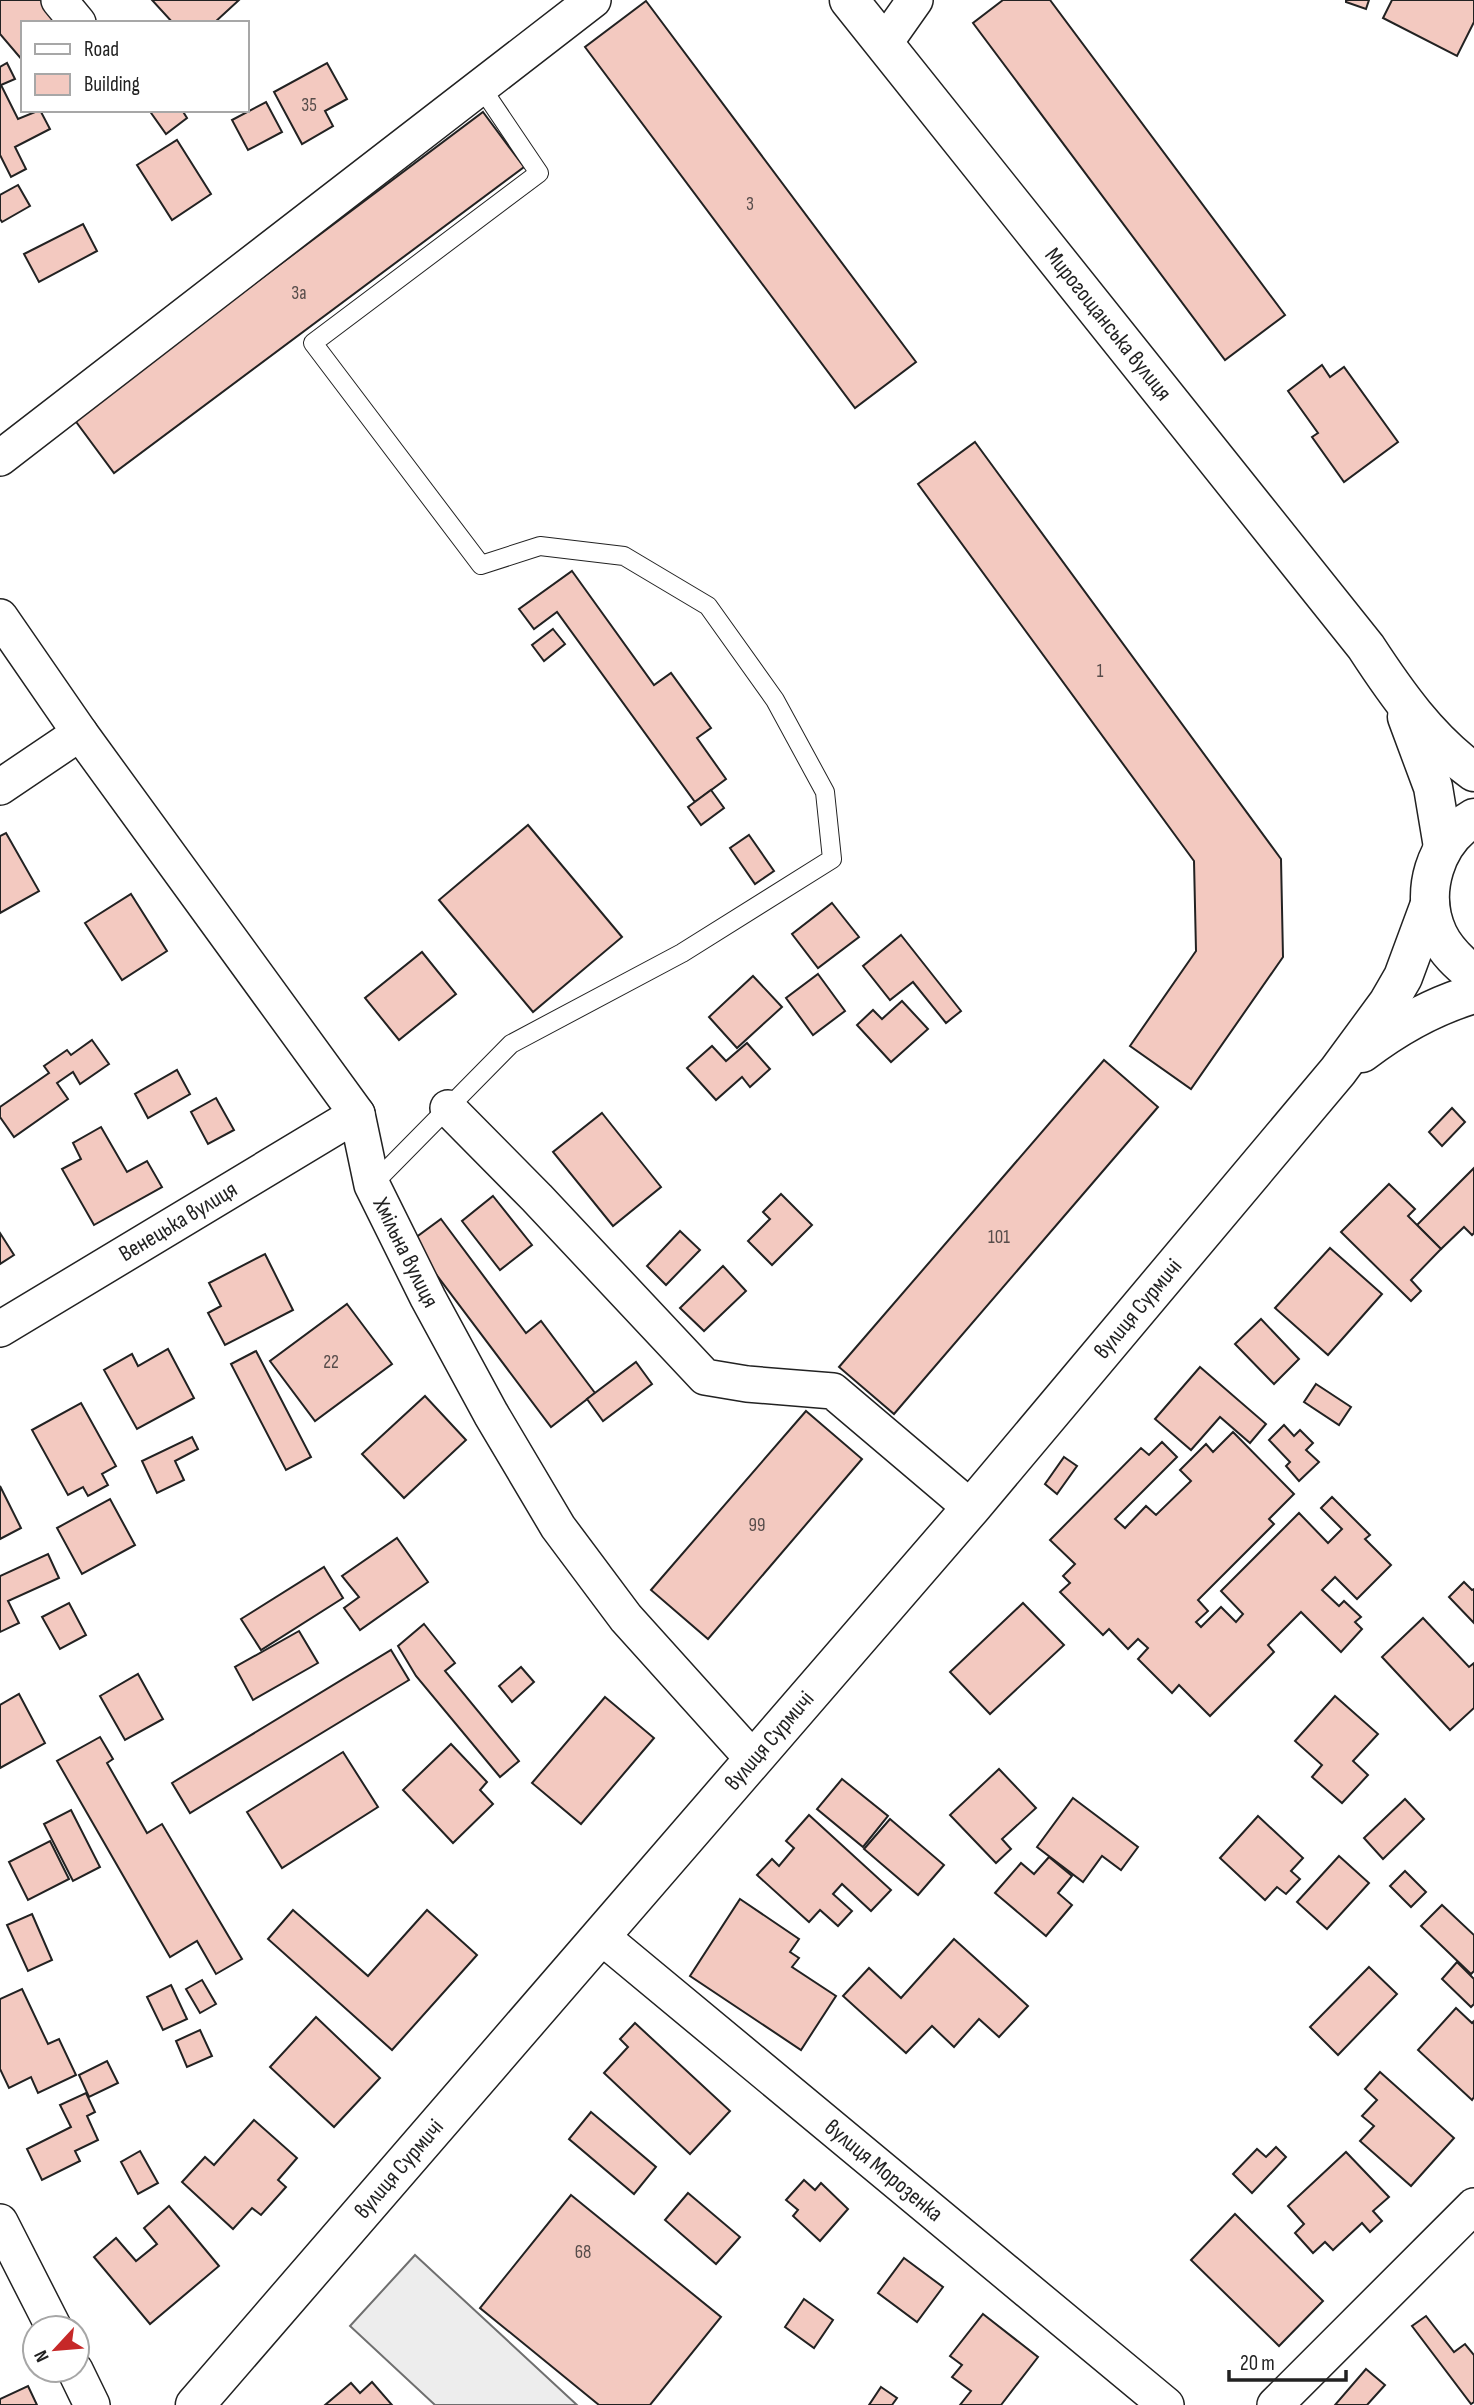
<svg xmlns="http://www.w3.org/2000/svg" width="1474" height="2405" font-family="'Sofia Sans Condensed',sans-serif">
<rect width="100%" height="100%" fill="#fff"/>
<path fill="#ededed" stroke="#6f6f6f" stroke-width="2" d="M415 2255 577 2405H435L350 2326Z"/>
<g fill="#f3c9c0" stroke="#222" stroke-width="2">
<path d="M0 0H41L60 23H23V61L0 34Z"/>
<path d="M152 0H239L214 23H173Z"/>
<path d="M1003 0H1050L1285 315 1225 360 973 23Z"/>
<path d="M1346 0H1369L1366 9 1346 2Z"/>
<path d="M1392 0H1474V22L1457 56 1383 18Z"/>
<path d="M646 1 916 362 855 408 585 47Z"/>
<path d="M7 63 15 79 1 85 18 119 40 110 50 129 15 147 26 169 11 177 0 155V67Z"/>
<path d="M327 63 347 99 325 111 333 126 302 144 274 92Z"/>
<path d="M266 102 282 132 248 150 232 120Z"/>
<path d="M149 110H182L187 118 166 134Z"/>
<path d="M483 112 524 167 114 473 74 419Z"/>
<path d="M177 140 211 194 172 220 137 165Z"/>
<path d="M18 185 30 206 2 222 0 219V195Z"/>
<path d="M83 224 97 251 39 282 24 254Z"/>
<path d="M1322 365 1330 377 1344 367 1398 442 1344 482 1312 437 1318 433 1288 391Z"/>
<path d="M975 442 1281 859 1283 957 1191 1089 1130 1046 1196 951 1194 861 918 484Z"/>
<path d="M572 571 654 685 671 673 711 728 697 738 726 779 695 802 557 612 534 629 519 609Z"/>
<path d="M553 629 565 644 544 661 532 645Z"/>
<path d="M711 790 724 808 701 825 688 807Z"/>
<path d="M528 825 622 937 533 1012 439 900Z"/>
<path d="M6 833 39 891 0 913V836Z"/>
<path d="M749 835 774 871 755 884 730 848Z"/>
<path d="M131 894 167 951 122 980 85 923Z"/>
<path d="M832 903 859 937 818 968 792 934Z"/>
<path d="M901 935 961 1011 946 1023 913 982 890 1000 863 966Z"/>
<path d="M422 952 456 994 399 1040 365 998Z"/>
<path d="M818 974 845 1011 813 1035 786 998Z"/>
<path d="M753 976 782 1007 737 1048 709 1017Z"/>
<path d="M902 1001 928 1029 891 1062 857 1025 873 1010 882 1019Z"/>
<path d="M92 1040 109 1064 80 1084 73 1072 57 1083 68 1099 14 1137 0 1117V1107L49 1073 44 1066 67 1050 71 1055Z"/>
<path d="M747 1043 770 1069 750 1087 742 1077 716 1100 687 1068 712 1046 726 1061Z"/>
<path d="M1104 1060 1158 1107 894 1414 839 1367Z"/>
<path d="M177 1070 190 1094 148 1118 135 1094Z"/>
<path d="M216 1098 234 1130 208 1144 191 1112Z"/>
<path d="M1452 1108 1465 1122 1442 1146 1429 1132Z"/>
<path d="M602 1113 661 1187 613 1226 553 1152Z"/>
<path d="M101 1127 127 1172 147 1161 162 1187 94 1225 62 1169 81 1159 73 1143Z"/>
<path d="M1474 1168V1233L1472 1235 1464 1227 1441 1249 1417 1225Z"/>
<path d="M1389 1184 1415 1209 1408 1216 1441 1249 1411 1280 1421 1291 1411 1301 1341 1232Z"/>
<path d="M781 1194 812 1225 772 1265 748 1241 770 1219 763 1212Z"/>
<path d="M493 1196 532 1245 500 1270 462 1221Z"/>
<path d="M441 1219 526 1333 541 1321 595 1393 551 1427 411 1241Z"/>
<path d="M680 1231 700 1250 666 1285 647 1266Z"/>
<path d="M0 1233 14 1255 0 1264Z"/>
<path d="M1330 1248 1382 1294 1328 1355 1275 1308Z"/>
<path d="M265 1254 293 1310 225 1345 208 1313 221 1306 209 1283Z"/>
<path d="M723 1266 746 1291 704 1331 680 1308Z"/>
<path d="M347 1304 392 1364 315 1421 270 1361Z"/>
<path d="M1261 1319 1299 1359 1274 1384 1235 1344Z"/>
<path d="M168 1349 194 1398 137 1429 104 1370 132 1354 138 1366Z"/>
<path d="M256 1351 311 1457 286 1470 231 1364Z"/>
<path d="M636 1362 652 1384 603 1421 587 1399Z"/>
<path d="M1200 1367 1266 1424 1250 1443 1220 1417 1191 1450 1155 1419Z"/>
<path d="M1316 1384 1351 1407 1339 1425 1304 1402Z"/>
<path d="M425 1396 466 1440 404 1498 362 1454Z"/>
<path d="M81 1403 116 1466 102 1474 108 1485 88 1496 83 1487 68 1495 32 1430Z"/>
<path d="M806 1411 862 1459 708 1639 651 1590Z"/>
<path d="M1284 1425 1294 1436 1300 1430 1313 1443 1306 1450 1319 1462 1299 1481 1286 1466 1290 1462 1269 1440Z"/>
<path d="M1233 1432 1294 1494 1269 1519 1274 1524 1198 1600 1208 1611 1196 1622 1201 1627 1221 1607 1236 1622 1243 1614 1221 1591 1299 1513 1328 1543 1342 1529 1321 1508 1332 1497 1370 1535 1365 1539 1391 1565 1357 1599 1335 1577 1322 1590 1339 1606 1344 1601 1361 1617 1355 1622 1362 1629 1341 1652 1301 1612 1268 1645 1274 1652 1210 1716 1179 1685 1172 1693 1138 1659 1148 1648 1138 1639 1128 1649 1109 1629 1103 1635 1060 1592 1070 1583 1063 1576 1075 1564 1050 1540 1141 1448 1149 1455 1162 1442 1177 1457 1115 1519 1125 1528 1146 1506 1156 1515 1191 1481 1180 1470 1206 1444 1213 1452Z"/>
<path d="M192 1437 198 1449 175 1461 184 1480 157 1493 142 1461Z"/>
<path d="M1064 1457 1077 1466 1057 1494 1045 1484Z"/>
<path d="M0 1486 21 1528 0 1539Z"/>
<path d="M110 1499 135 1545 82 1574 57 1528Z"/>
<path d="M397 1538 428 1582 360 1630 344 1608 359 1597 342 1576Z"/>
<path d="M48 1554 59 1578 8 1601 19 1623 0 1632V1576Z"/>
<path d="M324 1567 343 1598 261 1650 241 1619Z"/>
<path d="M1464 1582 1472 1590 1474 1589V1623L1449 1597Z"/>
<path d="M69 1603 86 1635 60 1649 42 1617Z"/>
<path d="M1023 1603 1064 1645 990 1714 950 1672Z"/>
<path d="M1423 1618 1469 1667 1474 1663V1708L1450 1730 1382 1657Z"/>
<path d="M424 1624 455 1663 445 1671 519 1761 500 1777 416 1676 398 1646Z"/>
<path d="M299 1631 318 1663 253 1700 235 1667Z"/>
<path d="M391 1650 409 1680 190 1813 172 1783Z"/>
<path d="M521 1667 534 1682 512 1702 499 1686Z"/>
<path d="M138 1674 163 1719 125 1740 100 1696Z"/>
<path d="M19 1694 45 1743 0 1768V1705Z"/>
<path d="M1335 1696 1378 1734 1353 1761 1368 1775 1342 1803 1312 1777 1322 1765 1295 1741Z"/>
<path d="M605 1697 654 1738 581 1824 532 1783Z"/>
<path d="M100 1737 113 1759 107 1763 147 1833 162 1824 242 1959 216 1974 197 1941 170 1957 57 1761Z"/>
<path d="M451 1744 487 1782 480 1790 493 1804 453 1843 403 1790Z"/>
<path d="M343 1752 378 1807 282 1868 247 1812Z"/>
<path d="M999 1769 1036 1808 1002 1839 1011 1849 996 1863 950 1815Z"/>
<path d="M842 1779 888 1816 863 1847 817 1809Z"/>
<path d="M1073 1798 1138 1847 1121 1870 1102 1856 1083 1882 1037 1847Z"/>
<path d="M1405 1799 1424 1819 1383 1859 1364 1838Z"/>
<path d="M71 1810 100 1867 73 1881 44 1824Z"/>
<path d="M809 1815 891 1890 871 1911 842 1884 833 1894 852 1911 838 1926 820 1910 809 1922 757 1875 772 1859 779 1866 794 1848 786 1841Z"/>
<path d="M1258 1816 1303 1858 1291 1871 1300 1879 1286 1894 1277 1887 1265 1900 1220 1858Z"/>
<path d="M890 1819 944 1865 918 1895 864 1849Z"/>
<path d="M50 1841 69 1879 28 1900 9 1862Z"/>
<path d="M1339 1856 1369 1883 1327 1929 1297 1902Z"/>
<path d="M1049 1857 1072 1876 1058 1893 1072 1905 1046 1936 995 1893 1021 1863 1034 1874Z"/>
<path d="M1405 1871 1426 1892 1411 1907 1390 1886Z"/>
<path d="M740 1899 799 1939 790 1952 799 1958 792 1967 836 1996 801 2050 690 1976Z"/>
<path d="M1442 1905 1474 1935V1971L1471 1974 1421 1926Z"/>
<path d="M293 1910 368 1976 427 1910 477 1955 392 2050 268 1939Z"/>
<path d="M32 1914 52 1960 28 1971 7 1925Z"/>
<path d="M954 1939 1028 2006 999 2037 979 2019 954 2047 932 2026 906 2053 843 1996 869 1968 901 1998Z"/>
<path d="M1457 1962 1474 1979V2004L1471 2007 1442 1979Z"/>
<path d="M1369 1967 1397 1994 1338 2055 1310 2027Z"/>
<path d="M202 1980 216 2004 200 2013 186 1989Z"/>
<path d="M171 1985 187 2019 163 2030 147 1997Z"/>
<path d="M22 1989 48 2044 59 2039 76 2075 38 2093 31 2077 9 2088 0 2069V1999Z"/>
<path d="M1456 2008 1472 2023 1474 2021V2097L1472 2100 1418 2050Z"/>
<path d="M316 2017 380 2078 334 2127 270 2067Z"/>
<path d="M635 2023 730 2111 690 2154 604 2073 628 2047 620 2039Z"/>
<path d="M200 2030 212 2056 187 2067 176 2041Z"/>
<path d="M107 2061 118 2083 89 2097 79 2075Z"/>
<path d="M1380 2072 1454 2138 1411 2186 1360 2141 1374 2126 1362 2116 1377 2100 1365 2089Z"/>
<path d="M86 2093 95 2112 87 2116 98 2140 75 2151 80 2161 42 2180 27 2149 71 2127 60 2105Z"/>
<path d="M591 2112 656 2167 634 2194 569 2139Z"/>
<path d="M254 2120 297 2158 278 2180 286 2187 261 2215 252 2208 233 2229 182 2182 205 2157 214 2165Z"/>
<path d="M1276 2147 1286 2157 1252 2193 1233 2174 1257 2149 1266 2157Z"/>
<path d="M140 2151 158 2183 138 2194 121 2162Z"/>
<path d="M1346 2152 1389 2197 1373 2211 1382 2221 1370 2232 1362 2223 1333 2250 1325 2242 1313 2253 1295 2233 1304 2224 1288 2206Z"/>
<path d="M804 2180 815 2190 821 2183 848 2209 820 2241 793 2216 798 2210 786 2200Z"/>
<path d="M688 2193 740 2237 716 2264 665 2220Z"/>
<path d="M571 2195 721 2317 650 2405H599L480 2308Z"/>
<path d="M169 2206 219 2266 150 2324 94 2257 116 2238 136 2261 157 2244 144 2228Z"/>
<path d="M1235 2214 1323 2301 1279 2346 1191 2260Z"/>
<path d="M904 2258 943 2287 917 2322 878 2293Z"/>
<path d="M804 2299 833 2320 814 2348 785 2327Z"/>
<path d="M983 2314 1038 2357 1001 2405H960L971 2391 952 2377 962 2365 950 2356Z"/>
<path d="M1426 2316 1454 2352 1465 2344 1474 2355V2402L1471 2404 1412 2326Z"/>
<path d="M1366 2369 1385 2385 1367 2405H1335Z"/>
<path d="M372 2382 392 2405H325L351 2383 360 2393Z"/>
<path d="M28 2386 37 2405H0V2399Z"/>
<path d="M881 2387 897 2398 892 2405H869Z"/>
</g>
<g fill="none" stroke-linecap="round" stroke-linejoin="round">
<defs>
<path id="lane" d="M372 1185 511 1044 682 953 832 859 825 792 775 700 708 606 624 556 540 546 481 565 313 343 539 173 481 87"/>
<g id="street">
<path d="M59 0 78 23"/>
<path d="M884 44 915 0"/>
<path d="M0 458 593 0"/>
<path id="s1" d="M0 617 80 733 357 1114 372 1185 428 1298 491 1414 558 1527 626 1618 754 1760"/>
<path d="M0 787 80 733"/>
<path d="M448 1108 537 1198 705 1377 747 1384 833 1391 971 1508"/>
<path id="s2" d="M0 1329 357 1114"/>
<path id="s3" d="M602 1937 1166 2405"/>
<path d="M0 2222 54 2328"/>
<path d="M75 2370 92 2405"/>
<path d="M1275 2405 1474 2206"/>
</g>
<g id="secondary">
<path id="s4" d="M849 0 1366 647C1396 693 1429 740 1474 772"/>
<path d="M1407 717 1433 787 1443 847"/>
<path d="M1474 818C1435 840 1419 893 1438 934 1446 951 1459 963 1474 975"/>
<path d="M1362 1053C1396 1027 1433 1006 1474 994"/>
<path id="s5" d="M195 2405 971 1508 1338 1071 1388 1003 1403 977 1430 904"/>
</g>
</defs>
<use href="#lane" stroke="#222" stroke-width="20"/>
<use href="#street" stroke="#222" stroke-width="38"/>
<use href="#secondary" stroke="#222" stroke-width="41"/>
<use href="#lane" stroke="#fff" stroke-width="18"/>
<use href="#street" stroke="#fff" stroke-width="35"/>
<use href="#secondary" stroke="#fff" stroke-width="38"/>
</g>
<g text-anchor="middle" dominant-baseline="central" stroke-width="5" stroke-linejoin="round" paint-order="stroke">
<g font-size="19" fill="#564c4a">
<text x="309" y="105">35</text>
<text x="750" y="204">3</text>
<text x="299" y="293">3а</text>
<text x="1100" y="671">1</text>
<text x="999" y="1237">101</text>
<text x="331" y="1362">22</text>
<text x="757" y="1525">99</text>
<text x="583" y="2252">68</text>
</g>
<g font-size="23" fill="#222" stroke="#fff">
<text stroke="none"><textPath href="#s4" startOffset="415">Мирогощанська вулиця</textPath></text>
<text stroke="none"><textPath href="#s2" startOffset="208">Венецька вулиця</textPath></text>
<text stroke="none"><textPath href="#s1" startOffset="760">Хмільна вулиця</textPath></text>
<text stroke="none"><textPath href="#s5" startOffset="1446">вулиця Сурмичі</textPath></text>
<text stroke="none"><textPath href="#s5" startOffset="878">вулиця Сурмичі</textPath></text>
<text stroke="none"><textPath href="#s5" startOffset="312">вулиця Сурмичі</textPath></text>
<text stroke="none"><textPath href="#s3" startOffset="366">вулиця Морозенка</textPath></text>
</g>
</g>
<rect x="21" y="21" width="228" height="91" fill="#ffffff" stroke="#a7a7a7" stroke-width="2"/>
<rect x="35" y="44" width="35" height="10" fill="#ffffff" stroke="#a7a7a7" stroke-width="2"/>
<text x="84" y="56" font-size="21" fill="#222222">Road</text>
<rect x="35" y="74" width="35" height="21" fill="#f3c9c0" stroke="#a7a7a7" stroke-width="2"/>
<text x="84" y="91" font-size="21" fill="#222222">Building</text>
<g transform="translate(56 2349) rotate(244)"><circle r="33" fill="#ffffff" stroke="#a7a7a7" stroke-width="2"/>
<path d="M0-5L12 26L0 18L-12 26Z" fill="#c62828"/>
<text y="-10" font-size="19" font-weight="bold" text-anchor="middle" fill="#222222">N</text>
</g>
<path d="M1229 2370v10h117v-10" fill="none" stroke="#222222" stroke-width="3.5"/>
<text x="1240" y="2370" font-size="21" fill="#222222" stroke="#ffffff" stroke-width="5" paint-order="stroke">20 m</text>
</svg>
